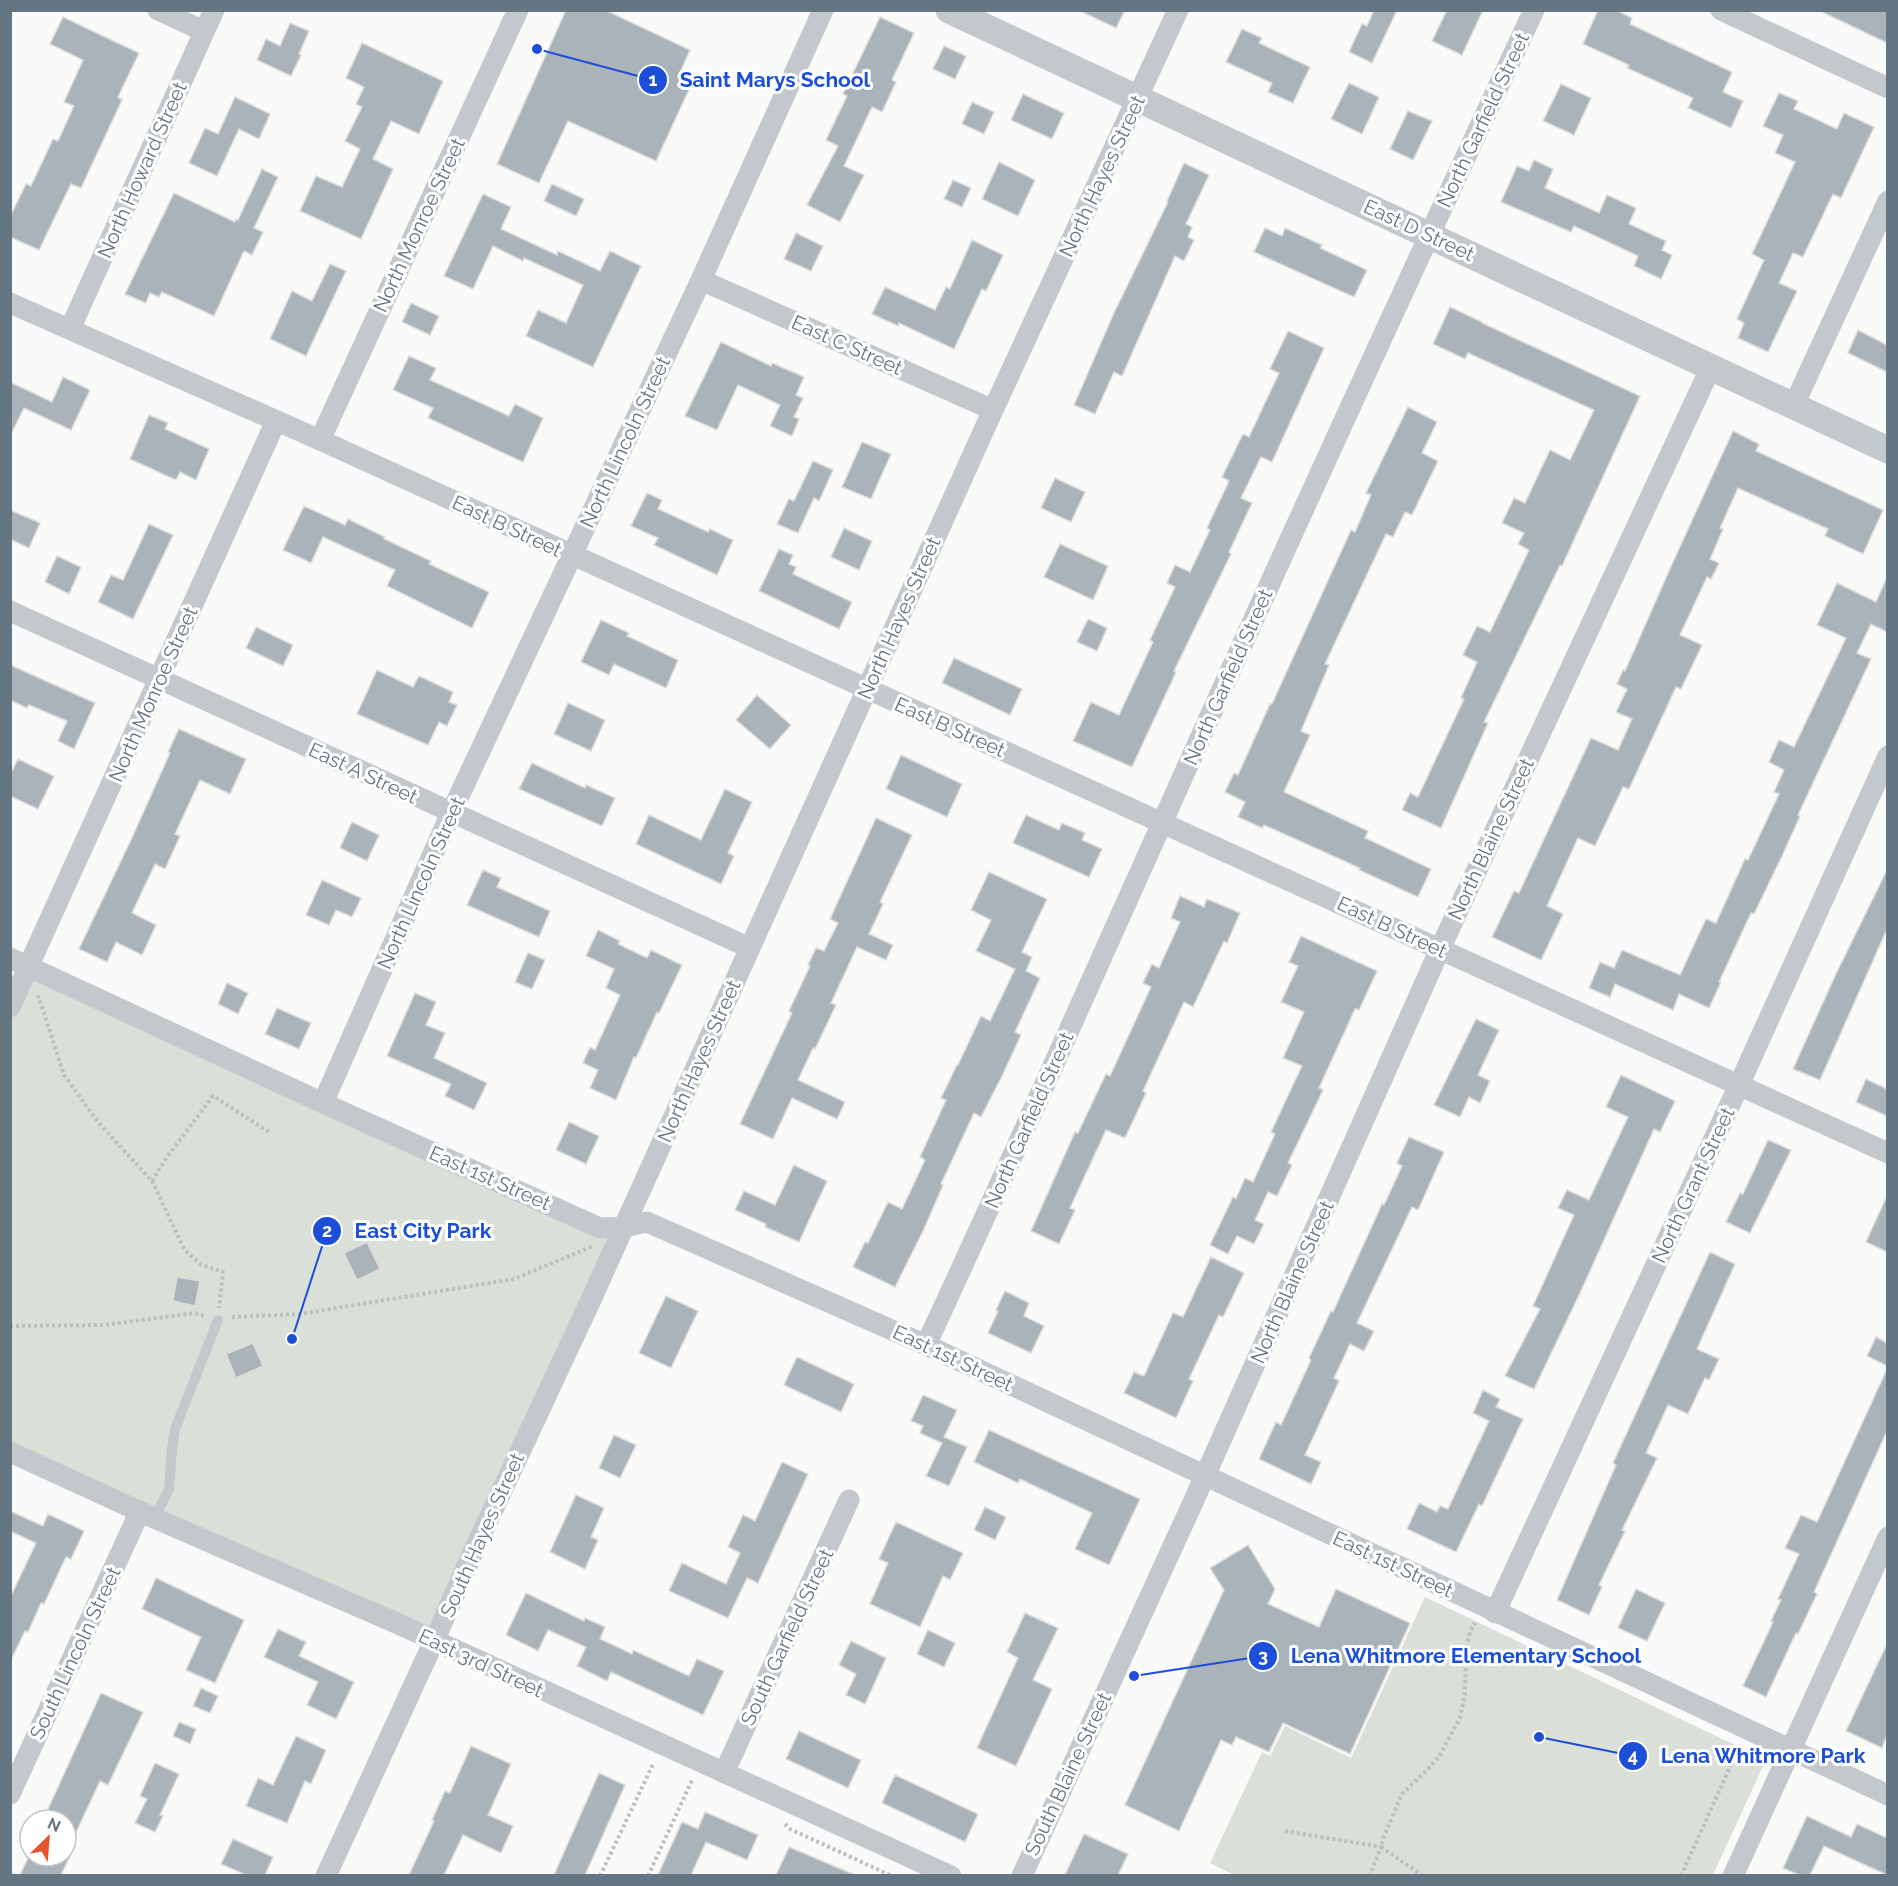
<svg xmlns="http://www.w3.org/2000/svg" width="1898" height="1886" font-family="Raleway,sans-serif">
<rect width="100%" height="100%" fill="#fafaf8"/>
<g fill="#dadfd7">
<path d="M29 966 323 1103 624 1227 434 1641 11 1452 10 1007Z"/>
<path d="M1425 1597 1760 1757 1763 1766 1713 1875 1236 1876 1210 1863 1262 1752 1270 1756 1285 1726 1351 1758Z"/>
</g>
<g fill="#aab3b9" stroke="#dcdcda" stroke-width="1.5">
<path d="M566 10H605L690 50 678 77 692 83 656 161 568 121 539 183 497 164Z"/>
<path d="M1078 10H1125L1116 28Z"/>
<path d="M1374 10H1397L1372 63 1349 52 1362 24 1367 26Z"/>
<path d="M1447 10H1483L1462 55 1432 41Z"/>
<path d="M1598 10H1616L1632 18 1630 24 1732 72 1723 92 1743 101 1731 128 1688 108 1693 98 1627 68 1629 65 1583 44Z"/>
<path d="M1818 10H1887V43Z"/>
<path d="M63 17 139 53 118 97 122 100 81 188 71 184 39 250 10 237V217L26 184 31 186 53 139 58 141 74 106 64 102 83 60 50 44Z"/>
<path d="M880 17 914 33 892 80 896 82 882 112 872 107 844 166 864 175 840 222 807 205 838 146 826 140 847 96 843 94Z"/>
<path d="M290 23 309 31 299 54 301 55 291 76 257 60 266 39 280 46Z"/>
<path d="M1242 29 1262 38 1259 43 1310 67 1293 103 1268 92 1272 83 1226 62Z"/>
<path d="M362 43 443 81 419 134 391 121 373 159 393 169 361 239 300 211 316 176 342 187 360 149 345 141 362 107 356 104 364 87 346 78Z"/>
<path d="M944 46 966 56 955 79 933 69Z"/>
<path d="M1349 83 1379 97 1362 134 1331 119Z"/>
<path d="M1561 84 1591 98 1574 135 1543 121Z"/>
<path d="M1779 93 1798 101 1794 109 1837 129 1844 113 1874 127 1841 198 1833 194 1803 257 1793 253 1779 283 1797 291 1768 352 1738 338 1744 323 1737 319 1764 260 1752 254 1795 162 1775 153 1783 135 1763 126Z"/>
<path d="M1023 94 1064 113 1052 139 1011 120Z"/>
<path d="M235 97 270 114 259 139 239 129 217 176 189 163 205 128 218 134Z"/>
<path d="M972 102 994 112 984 134 962 124Z"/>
<path d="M1408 111 1432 121 1413 160 1390 149Z"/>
<path d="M1534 160 1553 169 1545 188 1599 213 1607 195 1636 208 1629 224 1666 241 1662 250 1672 255 1661 279 1634 266 1638 256 1574 226 1571 232 1501 202 1517 166 1529 171Z"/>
<path d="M999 162 1035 180 1018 216 982 199Z"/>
<path d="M1184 163 1209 175 1186 224 1192 227 1188 237 1194 240 1184 261 1175 256 1122 376 1114 372 1095 414 1074 405 1114 313 1168 202 1167 201Z"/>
<path d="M262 169 278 177 254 228 263 232 252 255 244 251 214 316 162 292 159 297 150 293 146 303 125 294 174 193 235 222 236 219 238 220Z"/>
<path d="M953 180 971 188 962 207 944 199Z"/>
<path d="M552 184 584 199 576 216 544 201Z"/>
<path d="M483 194 511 207 501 229 557 255 558 251 600 271 610 251 641 266 593 367 526 336 538 310 566 323 583 285 524 258 523 261 493 246 473 289 444 276Z"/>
<path d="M1265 228 1282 236 1285 228 1322 245 1320 248 1367 270 1354 297 1254 252Z"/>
<path d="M796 233 823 246 811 271 784 259Z"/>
<path d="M972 240 1003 255 986 291 982 289 954 349 899 323 898 326 872 314 885 287 935 310 946 287 950 289Z"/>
<path d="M330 264 346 271 306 356 270 339 292 291 312 301Z"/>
<path d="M411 303 439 316 430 335 402 322Z"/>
<path d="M1450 307 1482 322V323L1640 396 1562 566 1560 565 1484 722 1488 723 1441 828 1402 810 1410 793 1418 797 1464 699 1461 698 1477 662 1463 655 1477 626 1490 632 1529 550 1518 544 1524 533 1502 523 1514 498 1525 503 1550 450 1570 460 1594 410 1468 353 1465 359 1433 344Z"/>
<path d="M1858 330 1887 345V372L1848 353Z"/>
<path d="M1288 331 1324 348 1272 462 1261 457 1241 498 1252 503 1229 552 1231 554 1174 671 1176 672 1132 767 1073 741 1091 702 1119 715 1153 642 1150 640 1175 587 1167 583 1175 565 1190 572 1210 530 1207 528 1229 481 1222 477 1243 434 1249 437 1279 373 1270 369Z"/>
<path d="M721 342 771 366 772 363 804 377 796 395 803 398 794 417 799 419 792 436 770 426 780 405 738 385 717 430 685 416Z"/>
<path d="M409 356 436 368 430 380 509 416 515 404 543 418 523 462 428 418 433 408 393 390Z"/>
<path d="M63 377 90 390 71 430 24 408 10 436V382L52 402Z"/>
<path d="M1408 407 1437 422 1422 453 1438 461 1412 515 1405 512 1393 537 1386 534 1325 664 1329 665 1301 731 1310 735 1284 792 1368 831 1365 838 1431 869 1418 897 1359 870 1360 868 1264 825 1262 828 1238 817 1245 802 1225 792 1234 773 1238 775 1270 704H1272L1351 530 1355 532 1371 495 1366 493Z"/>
<path d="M149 415 168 423 165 429 209 449 196 480 180 472 176 480 130 459Z"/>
<path d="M1733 431 1759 444 1756 451 1883 510 1863 554 1825 536 1828 529 1738 488 1720 528 1723 529 1710 559 1719 563 1711 579 1707 577 1680 635 1702 645 1681 689 1676 687 1629 789 1623 787 1595 846 1578 838 1547 906 1563 914 1541 960 1492 937 1514 891 1519 893 1591 738 1618 750 1632 719 1616 712 1627 689 1617 684 1623 670 1625 671 1673 562Z"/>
<path d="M862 442 891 454 871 499 842 487Z"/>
<path d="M813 461 833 470 819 501 814 498 798 533 777 524 789 499 794 501Z"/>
<path d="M1055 478 1085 492 1071 522 1041 508Z"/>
<path d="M647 493 662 500 658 509 708 532 710 529 733 540 717 575 654 545 658 538 631 526Z"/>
<path d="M304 506 345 525 348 519 385 537 384 539 431 561 429 564 489 592 472 628 387 586 395 570 323 537 311 563 283 550Z"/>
<path d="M10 510 40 523 29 548 10 539Z"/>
<path d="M149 524 173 535 133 619 98 602 111 575 123 580Z"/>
<path d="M844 528 872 541 859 570 831 557Z"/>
<path d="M1060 544 1108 566 1093 600 1044 577Z"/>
<path d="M779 549 793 555 789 564 796 567 793 574 852 602 839 629 759 591Z"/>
<path d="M57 556 81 567 69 594 45 582Z"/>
<path d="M1887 577V632L1871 624 1857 653 1871 659 1798 815 1800 816 1782 856 1754 914 1751 913 1719 982H1721L1709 1008 1679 994 1673 1010 1615 984 1610 997 1589 988 1600 962 1614 968 1622 950 1680 975 1706 919 1716 923 1745 859 1748 860 1779 794 1774 792 1784 770 1769 762 1779 740 1794 747 1846 638 1817 625 1837 583 1876 602Z"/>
<path d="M1088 619 1107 628 1097 651 1077 642Z"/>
<path d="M601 620 629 633 627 636 678 660 666 688 614 664 609 675 581 662Z"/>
<path d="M256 627 293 645 283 666 246 648Z"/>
<path d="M954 658 1022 689 1010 715 942 683Z"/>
<path d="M10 665 95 703 74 749 58 741 67 721 29 705 27 708 10 700Z"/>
<path d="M377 670 413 687 419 676 453 692 449 702 457 705 447 726 439 722 428 745 357 714Z"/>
<path d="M757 695 791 725 770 749 736 720Z"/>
<path d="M568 703 605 720 591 751 554 734Z"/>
<path d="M179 729 246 759 230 794 200 780 175 834 180 836 165 869 155 864 132 913 156 925 142 955 116 942 107 962 79 949 131 840 170 753 168 752Z"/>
<path d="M901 755 962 784 947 817 886 789Z"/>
<path d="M18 759 54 776 38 809 10 796V775Z"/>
<path d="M532 763 585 788 586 785 615 798 602 826 519 789Z"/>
<path d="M725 789 752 802 728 853 734 856 721 884 636 844 649 815 701 840Z"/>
<path d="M1026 815 1059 830 1062 823 1085 833 1082 840 1102 849 1089 877 1013 843Z"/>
<path d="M876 818 912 835 880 902 883 904 869 934 893 945 886 960 857 947 831 1003 836 1005 815 1049 813 1048 798 1080 845 1102 837 1119 792 1098 773 1139 740 1124 792 1013 789 1011 810 966 808 965 816 948 824 951 838 923 830 919Z"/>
<path d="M352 822 379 835 367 861 340 848Z"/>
<path d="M483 870 501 878 497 887 550 911 539 937 467 905Z"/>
<path d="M1887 870V929L1820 1080 1793 1069 1835 976Z"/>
<path d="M989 872 1047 899 1022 952 1032 957 1026 971 1040 978 1015 1032 1021 1035 1002 1076 981 1117 974 1113 941 1184 943 1185 924 1229 895 1287 853 1267 865 1242 868 1243 888 1202 902 1209 925 1160 920 1157 946 1100 941 1098 957 1065H958L981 1016 990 1021 1015 969 976 951 991 920 971 910Z"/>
<path d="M322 880 361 898 352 917 336 910 329 925 306 915Z"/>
<path d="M1180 896 1204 907 1207 899 1240 913 1227 943 1224 941 1193 1007 1184 1002 1143 1091 1146 1093 1125 1138 1106 1130 1070 1208 1075 1210 1059 1244 1031 1231 1075 1132 1078 1133 1106 1074 1110 1076 1151 987 1143 983 1152 964 1159 968 1180 922 1171 918Z"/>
<path d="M598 930 620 941 618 944 647 958 651 950 682 965 659 1013 657 1012 636 1058 634 1057 616 1100 590 1088 598 1070 583 1063 590 1047 595 1050 620 995 606 988 614 969 586 956Z"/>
<path d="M1301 936 1377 971 1359 1010 1355 1009 1319 1088 1323 1090 1288 1163 1292 1165 1277 1196 1268 1192 1255 1220 1264 1224 1254 1244 1237 1236 1228 1254 1210 1245 1233 1197 1236 1199 1245 1178 1253 1182 1275 1134 1271 1132 1302 1066 1283 1058 1304 1012 1281 1002 1298 966 1289 962Z"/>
<path d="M528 953 545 960 532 989 515 982Z"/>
<path d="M227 983 248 993 238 1014 218 1004Z"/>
<path d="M415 993 436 1002 426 1025 445 1033 434 1058 487 1083 474 1110 445 1096 451 1084 387 1056Z"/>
<path d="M277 1008 311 1023 299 1049 265 1034Z"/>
<path d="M1476 1019 1499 1030 1478 1075 1490 1081 1480 1103 1469 1097 1460 1117 1434 1105Z"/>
<path d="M1621 1075 1675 1101 1660 1132 1654 1129 1580 1293 1534 1389 1505 1376 1540 1309 1533 1306 1574 1215 1558 1208 1567 1190 1589 1200 1628 1117 1606 1107Z"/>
<path d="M1866 1079 1887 1089V1116L1856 1102Z"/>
<path d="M569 1122 599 1136 586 1164 556 1150Z"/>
<path d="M1409 1137 1444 1152 1418 1210 1412 1207 1357 1323 1374 1331 1364 1351 1350 1344 1334 1378 1339 1381 1305 1455 1321 1462 1311 1484 1259 1459 1276 1422 1281 1425 1311 1360 1309 1358 1331 1311 1333 1312 1382 1204 1384 1205 1402 1166 1397 1163Z"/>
<path d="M1768 1140 1791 1150 1750 1233 1726 1222 1740 1193 1743 1194Z"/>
<path d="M794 1165 827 1181 799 1242 765 1227 766 1224 735 1210 744 1191 775 1205Z"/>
<path d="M1887 1196V1252L1866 1242Z"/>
<path d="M367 1242 380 1269 357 1280 344 1253Z"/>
<path d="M1710 1252 1735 1264 1697 1349 1719 1359 1709 1380 1705 1378 1688 1414 1668 1405 1646 1453 1657 1458 1622 1530 1625 1531 1599 1585 1602 1587 1589 1615 1557 1600 1616 1465 1613 1463Z"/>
<path d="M1211 1257 1244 1273 1223 1317 1219 1315 1189 1379 1193 1381 1176 1418 1124 1393 1134 1372 1144 1376 1173 1313 1183 1317Z"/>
<path d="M177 1277 200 1281 195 1306 173 1301Z"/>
<path d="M1005 1291 1029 1303 1024 1316 1044 1326 1031 1353 988 1333 998 1311 996 1310Z"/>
<path d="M666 1296 698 1311 671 1368 639 1353Z"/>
<path d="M1876 1337 1887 1343V1366L1867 1356Z"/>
<path d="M253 1343 263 1366 236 1378 226 1354Z"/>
<path d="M797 1357 854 1384 841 1412 784 1385Z"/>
<path d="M1887 1369V1431L1814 1592 1817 1594 1798 1634 1796 1633 1766 1697 1743 1686 1773 1622 1771 1621 1781 1600 1778 1599 1799 1554 1785 1548 1801 1515 1817 1522Z"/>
<path d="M1483 1390 1500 1399 1496 1407 1523 1419 1482 1506 1479 1504 1456 1552 1407 1529 1419 1503 1437 1512 1440 1506 1448 1509 1489 1421 1473 1413Z"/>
<path d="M923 1395 957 1410 944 1437 967 1447 949 1486 926 1476 942 1443 920 1433 923 1426 911 1421Z"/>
<path d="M989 1430 1140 1499 1109 1565 1075 1549 1092 1513 1020 1479 1018 1483 974 1462Z"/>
<path d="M614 1435 636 1445 620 1478 599 1468Z"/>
<path d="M782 1462 808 1474 758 1583 747 1578 728 1618 669 1591 682 1563 726 1584 740 1553 728 1547 743 1515 755 1521Z"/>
<path d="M576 1495 604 1508 591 1537 598 1540 585 1569 550 1552Z"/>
<path d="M985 1507 1006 1517 995 1540 974 1530Z"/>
<path d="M10 1511 43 1526 48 1514 84 1531 71 1559 66 1557 44 1604 41 1603 28 1632 25 1631 10 1662V1598L36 1543 10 1531Z"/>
<path d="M896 1522 963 1553 950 1580 943 1576 920 1627 870 1604 888 1563 879 1559Z"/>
<path d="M1248 1545 1275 1589 1268 1604 1319 1627 1336 1589 1410 1623 1350 1754 1283 1723 1269 1752 1236 1737 1232 1745 1221 1740 1179 1831 1125 1805 1224 1590 1210 1568Z"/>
<path d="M156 1578 244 1620 215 1683 186 1670 201 1637 142 1609Z"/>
<path d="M1636 1589 1665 1603 1647 1641 1618 1628Z"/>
<path d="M526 1593 584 1621 585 1618 605 1627 600 1639 632 1654 633 1650 689 1676 697 1659 724 1671 703 1715 611 1672 607 1681 577 1666 586 1647 548 1630 538 1651 506 1635Z"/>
<path d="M1025 1613 1058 1628 1033 1680 1052 1689 1016 1766 977 1748 1018 1658 1007 1652Z"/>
<path d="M278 1629 306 1642 299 1656 354 1682 336 1719 307 1705 318 1682 264 1657Z"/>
<path d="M928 1630 955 1643 944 1667 917 1654Z"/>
<path d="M851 1641 886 1658 865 1704 846 1695 856 1674 839 1665Z"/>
<path d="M1887 1644V1735L1882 1748 1846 1731Z"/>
<path d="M201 1688 218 1696 210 1713 193 1706Z"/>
<path d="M101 1693 143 1712 108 1785 100 1781 66 1854V1820H43Z"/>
<path d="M179 1722 196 1729 190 1744 173 1736Z"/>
<path d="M799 1731 861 1760 848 1788 786 1759Z"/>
<path d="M296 1736 326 1750 311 1784 305 1781 287 1823 246 1806 258 1778 273 1785Z"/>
<path d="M471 1746 511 1764 488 1815 513 1826 501 1853 463 1835 444 1875H409L434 1821 432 1820 445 1791 450 1793Z"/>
<path d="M155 1763 179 1774 160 1815 163 1816 155 1832 135 1823 147 1799 140 1796Z"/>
<path d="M599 1773 625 1785 603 1835 585 1875H554Z"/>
<path d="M895 1775 978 1814 965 1842 882 1803Z"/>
<path d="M705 1812 758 1835 747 1860 706 1842 691 1875H658L682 1822 698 1829Z"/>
<path d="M1807 1816 1851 1837 1857 1824 1887 1838V1875L1824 1846 1810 1875H1799L1783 1868Z"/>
<path d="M1084 1834 1128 1854 1118 1875H1065Z"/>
<path d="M233 1839 273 1857 265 1875H246L221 1864Z"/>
<path d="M789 1847 855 1875H776Z"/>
<path d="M29 1856H70L61 1875H20Z"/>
</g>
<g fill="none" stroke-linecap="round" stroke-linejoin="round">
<g stroke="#bbbfc2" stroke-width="4" stroke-dasharray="3 3" stroke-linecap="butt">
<path d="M38 995 64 1075 98 1122 152 1181 184 1249 200 1264 223 1272 219 1308"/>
<path d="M152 1181 167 1157 213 1096 269 1132"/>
<path d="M232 1317 300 1314 514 1279 593 1246"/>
<path d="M10 1326 104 1325 194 1313 204 1316"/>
<path d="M785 1824 790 1829 892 1876"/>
<path d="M1285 1831 1381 1847 1370 1875"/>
<path d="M600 1876 654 1762"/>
<path d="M648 1876 693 1778"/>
<path d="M1423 1876 1381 1847 1384 1836 1402 1794 1429 1768 1440 1755 1460 1718 1465 1694 1466 1650 1470 1632 1475 1623"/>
<path d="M1681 1876 1739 1747"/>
</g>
<path stroke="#c3c8cc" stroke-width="10" d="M154 1518 169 1489 172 1448 175 1429 218 1320"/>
<g stroke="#c3c8cc" stroke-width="21">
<path d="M158 10 204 31"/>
<path d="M1721 10 1888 88"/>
<path d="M701 280 993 410"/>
<path d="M10 303 320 440 1888 1153"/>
<path d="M70 329 214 10"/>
<path d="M1793 407 1888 201"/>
<path d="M320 440 518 10"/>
<path d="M10 611 750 948"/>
<path d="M10 958 323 1103 600 1228 624 1227 647 1222 926 1345 1888 1795"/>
<path d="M10 1007 276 421"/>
<path d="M323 1103 451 813 701 280 823 10"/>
<path d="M926 1345C1007 1171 1084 996 1163 821 1284 550 1408 280 1534 10"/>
<path d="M10 1452 154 1518 394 1622 951 1876"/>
<path d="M1495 1613 1739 1085 1888 756"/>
<path d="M724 1773 849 1500"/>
<path d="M10 1794 140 1511"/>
<path d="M326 1876 434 1641 475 1548 590 1302 993 410 1178 10"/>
<path d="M1022 1876 1205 1476 1440 949 1710 369"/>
<path d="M1733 1876 1888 1537"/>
</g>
<path stroke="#c3c8cc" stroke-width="27" d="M949 10C1263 156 1574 305 1888 450"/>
</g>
<g text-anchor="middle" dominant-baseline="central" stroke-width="6" stroke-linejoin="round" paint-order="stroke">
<g font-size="20" fill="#657683" stroke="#fff">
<text transform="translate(1483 120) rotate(-65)">North Garfield Street</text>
<text transform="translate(142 170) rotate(-66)">North Howard Street</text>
<text transform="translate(1102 176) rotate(-65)">North Hayes Street</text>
<text transform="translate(419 225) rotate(-65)">North Monroe Street</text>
<text transform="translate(1419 230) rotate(25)">East D Street</text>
<text transform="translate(847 345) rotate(24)">East C Street</text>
<text transform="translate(625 442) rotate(-65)">North Lincoln Street</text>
<text transform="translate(507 526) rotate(25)">East B Street</text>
<text transform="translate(899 618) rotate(-66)">North Hayes Street</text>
<text transform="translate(1228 677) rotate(-66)">North Garfield Street</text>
<text transform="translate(153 694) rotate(-66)">North Monroe Street</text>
<text transform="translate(950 727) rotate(24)">East B Street</text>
<text transform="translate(363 773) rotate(25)">East A Street</text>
<text transform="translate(1491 839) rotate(-65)">North Blaine Street</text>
<text transform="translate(421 883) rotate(-66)">North Lincoln Street</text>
<text transform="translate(1392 927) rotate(25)">East B Street</text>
<text transform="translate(699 1061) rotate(-66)">North Hayes Street</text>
<text transform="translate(1029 1120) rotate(-66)">North Garfield Street</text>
<text transform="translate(490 1178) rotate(24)">East 1st Street</text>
<text transform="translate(1693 1185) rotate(-65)">North Grant Street</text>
<text transform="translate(1292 1282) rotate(-66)">North Blaine Street</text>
<text transform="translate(953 1358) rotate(25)">East 1st Street</text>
<text transform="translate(482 1535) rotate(-66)">South Hayes Street</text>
<text transform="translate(1393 1564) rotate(25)">East 1st Street</text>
<text transform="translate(787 1637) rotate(-65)">South Garfield Street</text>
<text transform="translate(75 1653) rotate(-65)">South Lincoln Street</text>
<text transform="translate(481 1663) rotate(25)">East 3rd Street</text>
<text transform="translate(1068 1774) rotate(-65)">South Blaine Street</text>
</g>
</g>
<path fill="none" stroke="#1d4ed8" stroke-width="2" d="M537 49L653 80M292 1339L327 1231M1134 1676L1263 1656M1539 1737L1633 1756"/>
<g fill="#1d4ed8" stroke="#fff" stroke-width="2">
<circle cx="537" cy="49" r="6"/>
<circle cx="292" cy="1339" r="6"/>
<circle cx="1134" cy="1676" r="6"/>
<circle cx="1539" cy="1737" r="6"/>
<circle cx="653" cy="80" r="15"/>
<circle cx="327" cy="1231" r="15"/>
<circle cx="1263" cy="1656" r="15"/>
<circle cx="1633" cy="1756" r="15"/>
</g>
<g font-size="18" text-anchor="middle" font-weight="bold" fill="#fff">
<text x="653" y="86">1</text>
<text x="327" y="1237">2</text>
<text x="1263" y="1662">3</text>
<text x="1633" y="1762">4</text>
</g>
<g font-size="21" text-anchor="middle" font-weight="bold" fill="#1d4ed8" stroke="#fff" stroke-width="6" stroke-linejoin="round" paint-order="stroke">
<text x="775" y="87">Saint Marys School</text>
<text x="423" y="1238">East City Park</text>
<text x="1466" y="1663">Lena Whitmore Elementary School</text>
<text x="1763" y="1763">Lena Whitmore Park</text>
</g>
<rect width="1898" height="1886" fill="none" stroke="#657683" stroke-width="24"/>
<g transform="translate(48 1838) rotate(25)"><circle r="28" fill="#ffffff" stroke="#c1c8cd" stroke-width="1.5"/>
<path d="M0-4.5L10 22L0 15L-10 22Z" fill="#e4572e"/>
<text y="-9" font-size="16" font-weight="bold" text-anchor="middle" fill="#657683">N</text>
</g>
</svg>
